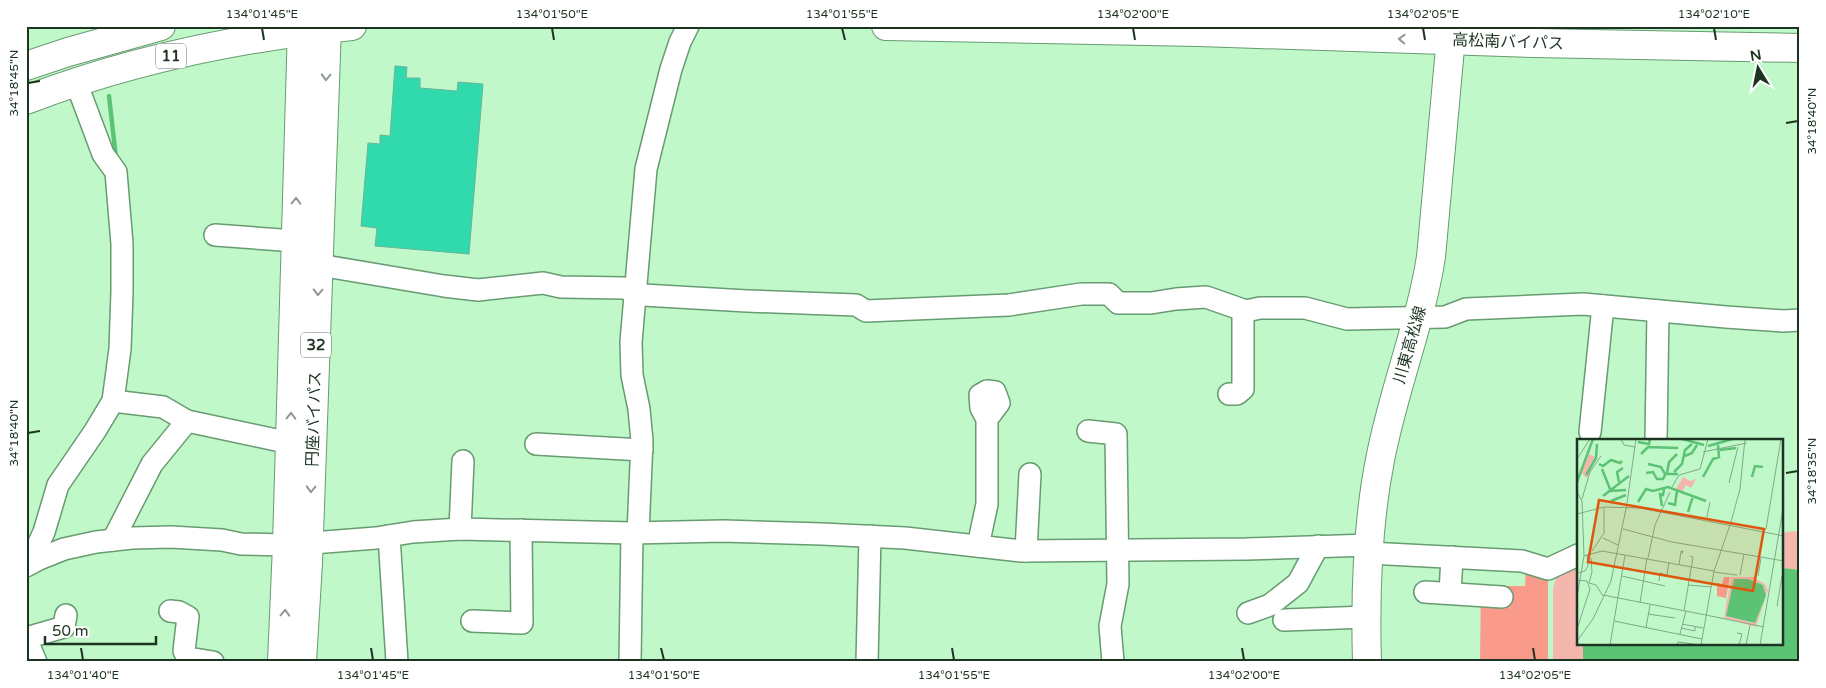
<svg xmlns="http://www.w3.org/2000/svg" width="1826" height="688" font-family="'Varela Round','Noto Sans JP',sans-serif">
<rect width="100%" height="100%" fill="#c1f8ca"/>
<g fill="#f5b7ad">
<path d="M1793 531 1800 532V570L1782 568V533Z"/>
<path d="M1578 562V644H1583V662H1553V590L1557 573Z"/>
</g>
<path fill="#fa9a8b" d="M1526 569 1548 578V662H1480L1481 586H1525Z"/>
<path fill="#5cc374" d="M1782 568 1800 570V662H1583V644H1782Z"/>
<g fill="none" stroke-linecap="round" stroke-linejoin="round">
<path stroke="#5cc374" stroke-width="4.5" d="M109 96 116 158"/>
</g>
<path fill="#31daac" stroke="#6ab49a" d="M395 66 407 67 406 78H420V88L457 91 458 82 483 84 469 254 375 246 377 228 361 226 368 143 380 144V135L390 136Z"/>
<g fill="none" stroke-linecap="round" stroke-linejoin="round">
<defs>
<g id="minor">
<path d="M215 235 295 241"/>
<path d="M319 265 444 286 478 290 543 283 561 287 624 288 643 295 747 301 856 305 866 311 1009 305 1081 294H1109L1118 303H1151L1176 299 1206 297 1246 311 1260 308H1305L1347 319 1445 317 1466 309 1583 304 1726 317 1783 321 1800 320"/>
<path d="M1229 394H1237L1243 389V318L1246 311"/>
<path d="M113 401 163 407 187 421 290 443"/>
<path d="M1088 431 1116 434 1118 584 1110 626 1113 662"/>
<path d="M1590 432 1603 306"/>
<path d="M1656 440 1658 311"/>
<path d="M536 444 642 450"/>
<path d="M460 529 463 461"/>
<path d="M638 533 642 441 639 409 632 375 631 342 646 169 671 69 680 42 688 26"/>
<path d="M389 536 397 662"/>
<path d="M113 540 152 464 187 421"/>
<path d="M978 546 987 504V419L981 408 980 395 987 391 995 392 999 403 987 419"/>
<path d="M1026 551 1030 474"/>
<path d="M1369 553 1522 561 1548 569 1578 555"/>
<path d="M29 564 44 532 58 485 95 431 113 401 120 349 122 292V244L116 172 103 154 76 82"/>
<path d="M26 566 39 559 64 549 96 542 132 538 171 537 222 540 241 544 287 545 376 538 413 532 460 529 632 533 723 531 822 534 905 538 1021 551 1246 549 1369 545"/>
<path d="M1425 592 1502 597"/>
<path d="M1450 593 1452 557"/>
<path d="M170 611 179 612 188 617 184 651 188 658 213 662"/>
<path d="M1248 613 1270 605 1298 583 1318 546"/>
<path d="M1284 620 1367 617"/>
<path d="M472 621 522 623 521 530"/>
<path d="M26 638 64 627 66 615"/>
<path d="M26 638 36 662"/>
<path d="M630 662 632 533"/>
<path d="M867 662 870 536"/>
</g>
<path id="major" d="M1367 662C1365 595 1367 526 1380 460 1393 391 1420 326 1431 257L1452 26"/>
<g id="highway">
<path d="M886 26 1199 32 1535 43 1800 48"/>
<path d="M26 66 68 52 161 26"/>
<path d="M26 100C130 60 241 37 352 26"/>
<path d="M282 662 287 545 302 26"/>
<path d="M302 662 308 563 327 26"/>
</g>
</defs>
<use href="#minor" stroke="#679b71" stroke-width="24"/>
<use href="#major" stroke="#679b71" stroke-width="30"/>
<use href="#highway" stroke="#679b71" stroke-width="30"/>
<use href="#minor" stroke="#fff" stroke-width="21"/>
<use href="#major" stroke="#fff" stroke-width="28"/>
<use href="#highway" stroke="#fff" stroke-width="28"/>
</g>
<defs><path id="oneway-chevron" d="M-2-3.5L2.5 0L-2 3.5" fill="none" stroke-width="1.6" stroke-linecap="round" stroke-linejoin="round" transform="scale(1.25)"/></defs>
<g stroke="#8e9a90">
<use href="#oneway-chevron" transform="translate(1402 39) rotate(-178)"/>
<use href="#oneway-chevron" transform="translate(326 77) rotate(92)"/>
<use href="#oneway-chevron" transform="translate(296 201) rotate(-89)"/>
<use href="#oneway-chevron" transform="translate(318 292) rotate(92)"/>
<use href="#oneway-chevron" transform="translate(291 416) rotate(-89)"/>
<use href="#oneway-chevron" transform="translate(311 489) rotate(92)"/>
<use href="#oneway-chevron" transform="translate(285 613) rotate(-88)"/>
</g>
<path fill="none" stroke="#1e3422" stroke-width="2" d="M262 28 264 40M552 28 554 40M842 28 845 40M1133 28 1135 40M1423 28 1425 40M1714 28 1716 40M28 83 40 81M1786 123 1798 121M28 433 40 431M1786 473 1798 471M81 648 83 660M371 648 373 660M661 648 664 660M952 648 954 660M1242 648 1244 660M1533 648 1535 660"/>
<g text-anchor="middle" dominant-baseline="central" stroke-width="4.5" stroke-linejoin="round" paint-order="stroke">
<g fill="#fff" stroke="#627164" stroke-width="1">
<rect x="156" y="43.5" width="30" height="25" rx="4"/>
<rect x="301" y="332.5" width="30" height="25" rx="4"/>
</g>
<g font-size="15" font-weight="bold" fill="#1e3422">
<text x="171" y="56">11</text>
<text x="316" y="345">32</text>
</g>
<g font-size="16" fill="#1e3422" stroke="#fff">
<text transform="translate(1508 42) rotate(2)">高松南バイパス</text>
<text transform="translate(1410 345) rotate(-74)">川東高松線</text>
<text transform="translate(314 419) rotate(-88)">円座バイパス</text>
</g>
</g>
<g transform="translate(1577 439)">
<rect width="206" height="206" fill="#c1f8ca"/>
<path d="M12 15 18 18 8 36 16 28 10 39 4 34ZM106 38 113 42 119 40 114 49 109 46 105 53 99 50ZM154 138H176L188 145 191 151 179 188 147 179ZM157 140H171L186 146 189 157 178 184 150 177Z" fill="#f5b7ad" fill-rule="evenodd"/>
<path d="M147 138H153L149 159 140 157V144L145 145Z" fill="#fa9a8b"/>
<path d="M157 140H171L186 146 189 157 178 184 149 177Z" fill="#5cc374"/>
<path fill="none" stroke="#5cc374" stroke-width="2.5" d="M105 0 127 6M61 3 72 5 73 0M131 7 156 0M143 11 159 9M64 15 71 8 101 9M108 17 115 14 120 6M22 25 26 27 34 21 43 24 45 22M71 25 84 28 88 35H101M25 30 33 50M97 33 105 25 108 11 115 5M69 34 76 33 80 40H86L88 36M90 34 92 23 100 15M9 36 19 19 20 5M126 38 136 20 142 18 141 6M175 38 178 27 186 28M0 43 16 0M42 43 40 33 46 29M32 52 49 51M26 57 52 37M34 62 49 56M61 63 69 50 76 52 91 48 129 62M91 64 98 66 100 52M85 67 83 55 86 56 87 50M111 73 116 57"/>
<path fill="none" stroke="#80aa87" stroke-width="1" d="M44 0 47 6 58 8M126 13 170 4M0 20 13 0M152 44 161 8M95 48 102 36 123 30 131 0M0 53 5 62 7 117 0 158M5 60 13 33 24 17M50 64 59 0M0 75 27 68 63 69 207 97M130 78 133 63M154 83 163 50 168 0M46 90 95 103 207 122M189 90 204 0M26 99 41 106M15 112 27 94V69M7 117 25 112 137 132M14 119 15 133 12 144 19 146 26 157M71 119 78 86 93 53M102 126 104 112H106L105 115M137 133 160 136M0 134 8 132 11 127 10 115M163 136 167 115M45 137 88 147M181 137 184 119M0 141 10 142 13 150 0 190M82 142 83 134 90 136 92 123M111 146 134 148M26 156 129 176M63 164 70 119M200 167 205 137M107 172 116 118 113 117M71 175 98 179M129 176 187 188M37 182 125 200M105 185 126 189M69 189 73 166M104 189 118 192V187M160 194 165 195 162 206M103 195 109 172M0 202 16 180 34 142 50 65M33 206 48 116M100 206 101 203 123 206M124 206 137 132 154 83M169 206 173 186M183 206 207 64"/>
<path fill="#de570d" fill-opacity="0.15" stroke="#de570d" stroke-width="2.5" d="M22 61 187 90 176 152 11 123Z"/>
<rect width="206" height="206" fill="none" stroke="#1e3422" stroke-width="2.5"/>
</g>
<rect width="1826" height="688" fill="none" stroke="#ffffff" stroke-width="55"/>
<g transform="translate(1758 68) rotate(350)" stroke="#ffffff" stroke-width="4" paint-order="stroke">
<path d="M0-4L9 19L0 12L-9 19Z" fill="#1e3422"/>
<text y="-8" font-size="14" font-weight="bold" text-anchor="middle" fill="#1e3422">N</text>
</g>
<path d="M45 636v8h111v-8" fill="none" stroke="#1e3422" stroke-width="2.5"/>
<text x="52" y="636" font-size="15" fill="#1e3422" stroke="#ffffff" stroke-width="4" paint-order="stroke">50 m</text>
<rect x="28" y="28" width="1770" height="632" fill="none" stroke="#1e3422" stroke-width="2"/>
<g font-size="12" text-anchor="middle" fill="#1e3422">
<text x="262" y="18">134°01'45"E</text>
<text x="552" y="18">134°01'50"E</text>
<text x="842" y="18">134°01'55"E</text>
<text x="1133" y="18">134°02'00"E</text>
<text x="1423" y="18">134°02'05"E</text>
<text x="1714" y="18">134°02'10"E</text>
<text transform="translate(14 83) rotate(-90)" y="4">34°18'45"N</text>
<text transform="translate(1812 121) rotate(-90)" y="4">34°18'40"N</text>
<text transform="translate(14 433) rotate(-90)" y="4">34°18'40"N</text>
<text transform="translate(1812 471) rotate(-90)" y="4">34°18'35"N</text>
<text x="83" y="679">134°01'40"E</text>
<text x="373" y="679">134°01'45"E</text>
<text x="664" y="679">134°01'50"E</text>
<text x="954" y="679">134°01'55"E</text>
<text x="1244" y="679">134°02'00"E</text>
<text x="1535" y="679">134°02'05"E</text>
</g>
</svg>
